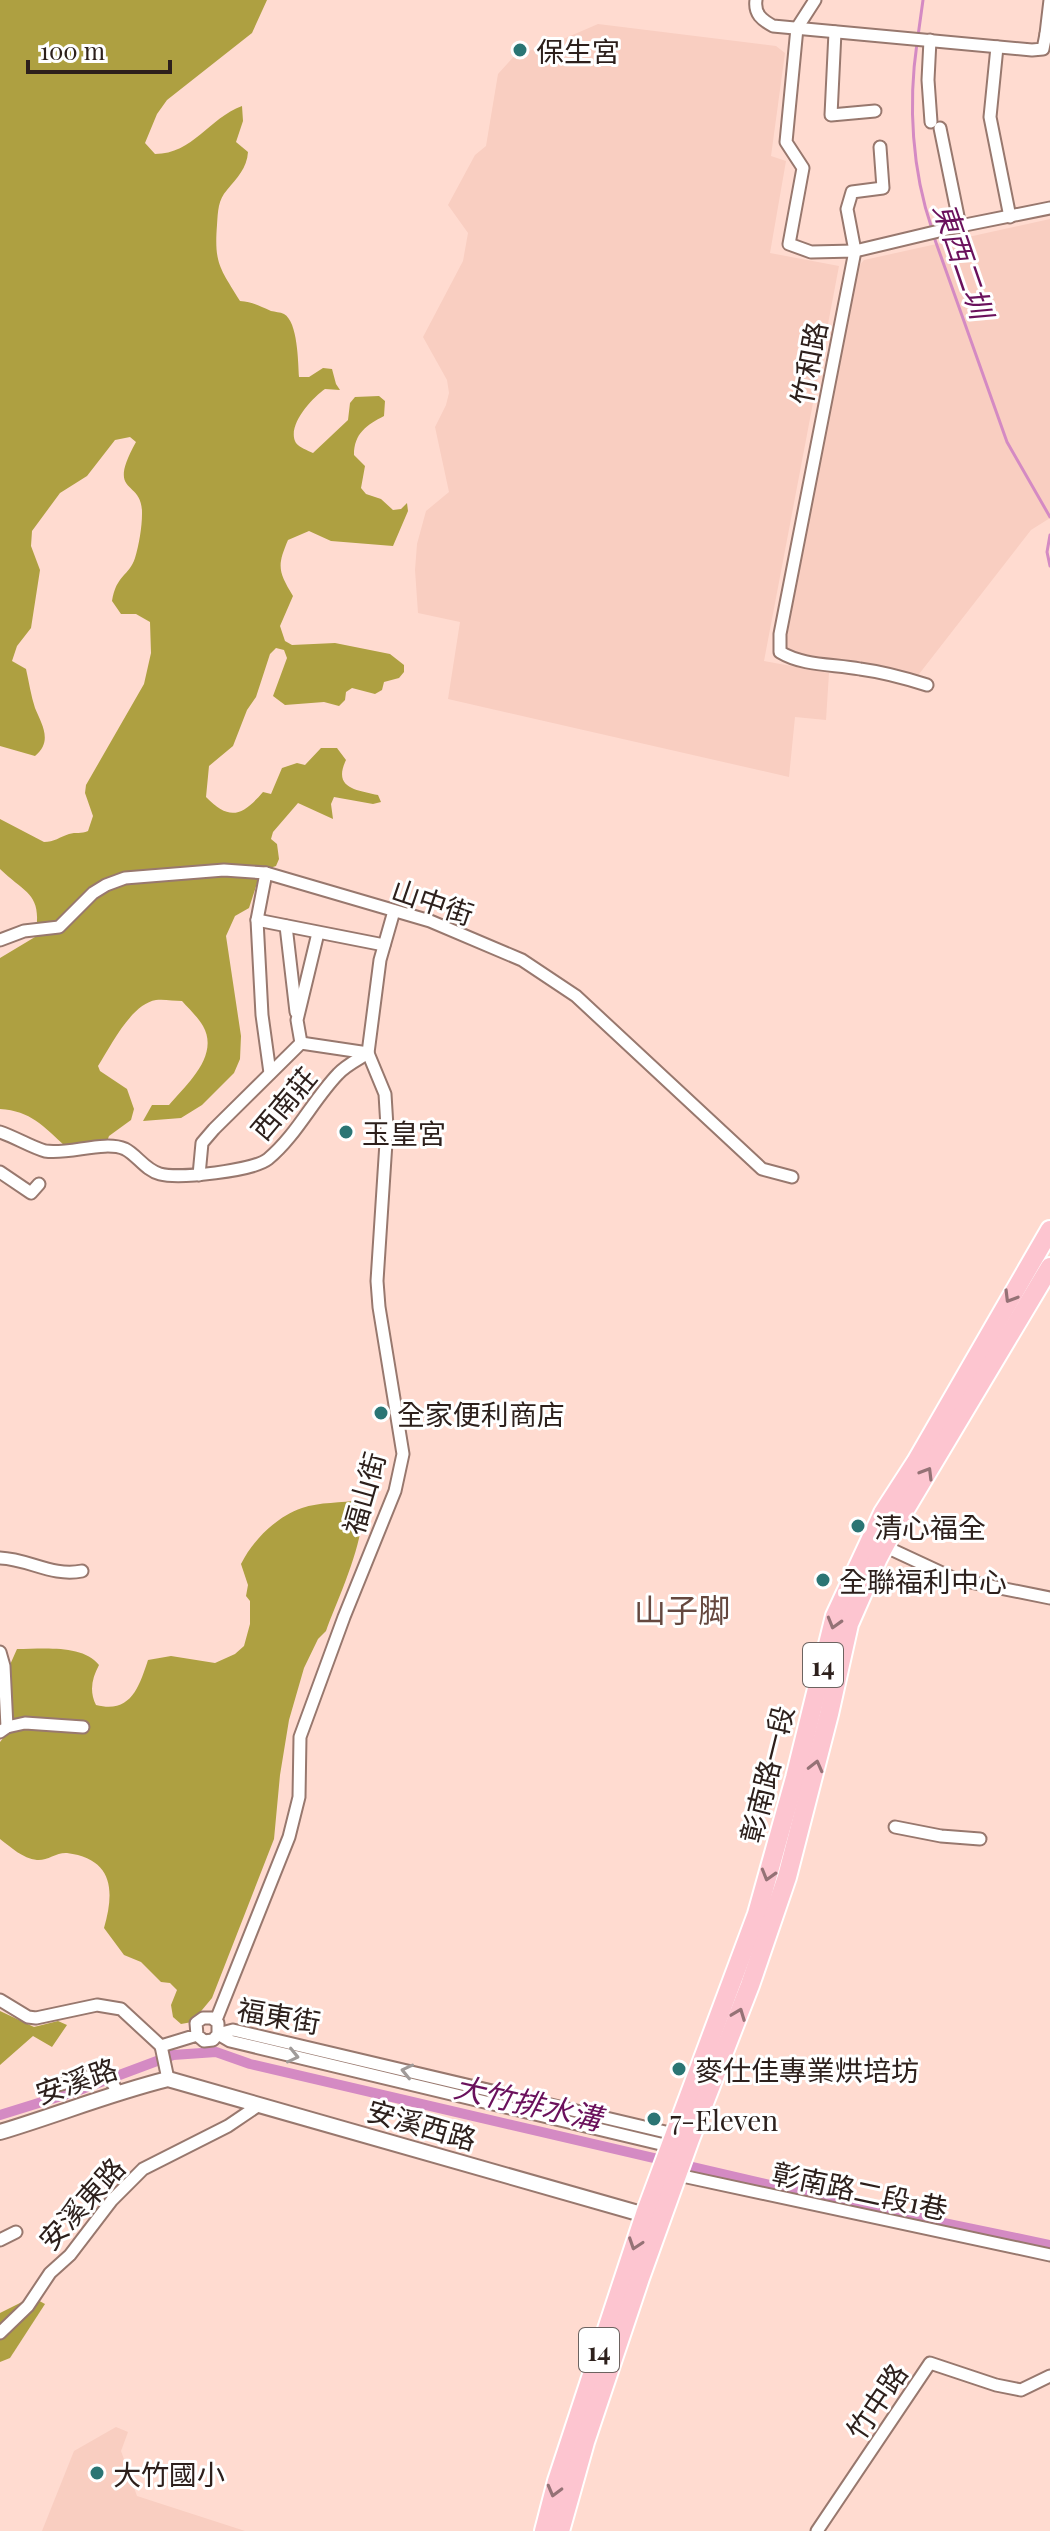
<svg xmlns="http://www.w3.org/2000/svg" width="1050" height="2531" font-family="'Playfair Display','Noto Sans TC',serif">
<rect width="100%" height="100%" fill="#ffdbd0"/>
<g fill="#f9cec1">
<path d="M598 24 776 46 785 53 771 156 786 161 770 253 839 266 764 661 829 673 826 720 795 717 789 777 448 699 460 622 418 613 415 570 417 544 426 511 449 492 435 427 446 405 449 393 447 380 423 337 463 261 468 233 448 205 475 155 486 146 498 74 516 54 547 46Z"/>
<path d="M1050 219V518L1031 530 916 678 784 652 858 267 864 260Z"/>
<path d="M116 2427 128 2432 121 2451 137 2496 245 2531H42L74 2451Z"/>
</g>
<g fill="#aea041">
<path d="M0 0H267L252 33 167 100 157 114 145 143 155 154C193 154 209 118 242 106L243 121 236 142 248 152C247 168 237 178 227 190 218 200 218 211 217 225 214 264 220 268 240 301 253 302 259 306 271 311 275 312 280 312 284 314 298 322 298 362 299 377H309L323 368 332 369 336 384 340 390 325 389C312 398 286 426 296 443 300 448 307 450 313 453L348 420 350 403 355 397 379 396 385 401 384 416C367 425 354 433 354 455L365 466 361 488 366 494 381 499 393 510 401 509 407 503 408 511 393 546 331 541 309 531 288 540C277 566 278 571 293 596L280 626 285 641 292 645 335 643 390 654 404 665V672L399 678 384 682 382 690 375 694 352 688 346 692 345 700 339 706 324 702 285 705 273 696 287 658 284 650 276 648 270 654 256 697 247 710 233 746 209 766 206 797C230 822 243 815 263 792L271 794 282 768 297 763 305 765 321 748H337L346 760C332 789 358 790 378 795L381 802 373 804 334 797 331 804 333 819 298 803 273 832 271 839 277 844 279 859 276 866 261 871 249 908 235 916 226 936 241 1036 240 1059 234 1073 202 1105 181 1118 143 1121 152 1105H169C186 1085 220 1056 203 1026 198 1017 189 1009 182 1001 174 1001 164 999 156 1000 131 1004 111 1046 98 1066L100 1071 127 1089 134 1109 131 1120 109 1136 103 1152 76 1145 65 1146C43 1126 31 1111 0 1109V958L35 937C43 893 27 895 0 869V819L44 842C54 842 60 837 69 834 76 832 81 834 88 831L93 816 85 793 86 785 144 684 151 653 150 622 136 614H121L112 601C116 575 129 576 135 558 139 545 142 527 142 514 143 477 105 498 136 442L130 437 115 440 87 476 60 493 32 531 31 546 40 570 31 628 17 646 12 661 26 669C29 682 31 696 35 708 42 725 53 741 35 756L0 746Z"/>
<path d="M360 1500C371 1530 337 1600 326 1631L318 1639 304 1668 289 1720 280 1775 274 1839 212 1998 192 2022 181 2024 173 2017 171 2005 177 1990 170 1983 161 1982 141 1962 124 1955 104 1928C115 1890 113 1859 67 1853 57 1852 47 1861 37 1860 22 1858 12 1848 0 1839V1742L11 1728 9 1667 17 1649C42 1649 83 1644 99 1665 92 1678 89 1691 96 1705 131 1714 139 1687 148 1660L171 1656 215 1663 235 1654 244 1646 250 1624V1601L246 1596 248 1585 241 1564C253 1540 276 1517 302 1508 319 1502 342 1503 360 1500Z"/>
<path d="M0 2011 34 2027 58 2021 67 2025 52 2047 33 2036 0 2065Z"/>
<path d="M32 2297 45 2304 10 2358 0 2362V2313Z"/>
</g>
<g fill="none" stroke-linecap="round" stroke-linejoin="round">
<g stroke="#d48ac3" stroke-width="3">
<path d="M918 36 923 0"/>
<path d="M917 43C908 104 912 171 932 229"/>
<path d="M934 237 1007 442 1050 517"/>
<path d="M1050 535 1047 552 1050 566"/>
</g>
<path stroke="#d48ac3" stroke-width="10" d="M0 2115 74 2092 173 2055 216 2052 250 2064 847 2203 1050 2245"/>
<defs>
<g id="minor">
<path d="M756 0C754 14 762 20 773 26L1032 50 1043 49 1046 34"/>
<path d="M815 0 797 28 786 142 803 168 789 244 811 252 855 251 780 634V652C803 666 833 664 860 669 883 672 905 678 927 685"/>
<path d="M1050 0 1046 34 1050 36"/>
<path d="M835 32 831 115 875 111"/>
<path d="M930 40 928 80 931 122"/>
<path d="M997 47 990 117 1010 217"/>
<path d="M940 128 960 226"/>
<path d="M880 147 883 188 852 192 847 209 855 251 960 226 1050 208"/>
<path d="M266 873 257 920 262 1015 270 1073"/>
<path d="M257 920 384 945"/>
<path d="M286 926 296 1012"/>
<path d="M0 940 24 931 59 927 93 893 106 885 125 878 224 870 266 873 430 921 522 960 576 996 762 1169 792 1177"/>
<path d="M301 1043 297 1020 318 933"/>
<path d="M301 1043 368 1053"/>
<path d="M0 1132C15 1137 31 1147 45 1151 69 1155 104 1140 125 1149 137 1155 145 1170 160 1174 179 1179 253 1171 268 1159 296 1136 313 1100 338 1074 346 1065 359 1059 368 1053"/>
<path d="M0 1172 31 1193 39 1184"/>
<path d="M199 1175 202 1143 214 1129 301 1043"/>
<path d="M884 1546 955 1579 1050 1598"/>
<path d="M0 1558C29 1559 52 1577 82 1571"/>
<path d="M0 1652 4 1666 7 1727 0 1732"/>
<path d="M7 1727 25 1723 83 1727"/>
<path d="M895 1827 941 1836 980 1839"/>
<path d="M0 2000 28 2017 36 2018 97 2005 121 2009 161 2046"/>
<path d="M216 2020 289 1837 299 1797 300 1737 344 1617 395 1491 403 1454 379 1307 377 1281 387 1127 385 1094 368 1053 380 960 394 911"/>
<path d="M218 2034 233 2030 674 2134"/>
<path d="M218 2034 230 2041 669 2146"/>
<path d="M161 2046 197 2035 204 2041 213 2040 218 2034V2023L212 2018H203L196 2023 197 2035"/>
<path d="M161 2046 168 2079"/>
<path d="M58 2085 106 2072 117 2091"/>
<path d="M673 2174 1050 2255"/>
<path d="M0 2240 16 2232"/>
<path d="M0 2333 28 2306 50 2273 70 2255 112 2200 143 2169 228 2126 259 2105"/>
<path d="M817 2531 930 2363 996 2385 1021 2390 1050 2376"/>
</g>
<path id="tertiary" d="M0 2132C57 2115 111 2093 168 2079L652 2217"/>
<g id="primary">
<path d="M544 2531 557 2481 645 2214 757 1914 795 1778 835 1616 883 1513 916 1462 1050 1230"/>
<path d="M560 2531 585 2442 640 2278 690 2139 750 1985 787 1877 829 1714 849 1624 878 1558 894 1528 1050 1267"/>
</g>
</defs>
<use href="#minor" stroke="#98786e" stroke-width="15"/>
<use href="#tertiary" stroke="#98786e" stroke-width="18"/>
<use href="#primary" stroke="#fff" stroke-width="22"/>
<use href="#minor" stroke="#fff" stroke-width="11"/>
<use href="#tertiary" stroke="#fff" stroke-width="14"/>
<use href="#primary" stroke="#fdc5d0" stroke-width="18"/>
</g>
<defs><path id="oneway-chevron" d="M-2-3.5L2.5 0L-2 3.5" fill="none" stroke-width="1.6" stroke-linecap="round" stroke-linejoin="round" transform="scale(2)"/></defs>
<g stroke="#957276">
<use href="#oneway-chevron" transform="translate(1010 1297) rotate(121)"/>
<use href="#oneway-chevron" transform="translate(927 1473) rotate(-59)"/>
<use href="#oneway-chevron" transform="translate(834 1623) rotate(106)"/>
<use href="#oneway-chevron" transform="translate(816 1766) rotate(-76)"/>
<use href="#oneway-chevron" transform="translate(768 1875) rotate(106)"/>
<use href="#oneway-chevron" transform="translate(739 2014) rotate(-69)"/>
<use href="#oneway-chevron" transform="translate(635 2244) rotate(109)"/>
<use href="#oneway-chevron" transform="translate(554 2491) rotate(105)"/>
</g>
<g stroke="#a09b99">
<use href="#oneway-chevron" transform="translate(293 2056) rotate(13)"/>
<use href="#oneway-chevron" transform="translate(407 2071) rotate(-167)"/>
</g>
<g fill="#2b7574" stroke="#fff" stroke-width="3">
<circle cx="520" cy="50" r="8"/>
<circle cx="346" cy="1132" r="8"/>
<circle cx="381" cy="1413" r="8"/>
<circle cx="858" cy="1526" r="8"/>
<circle cx="823" cy="1580" r="8"/>
<circle cx="679" cy="2069" r="8"/>
<circle cx="654" cy="2119" r="8"/>
<circle cx="97" cy="2473" r="8"/>
</g>
<g text-anchor="middle" dominant-baseline="central" stroke-width="6" stroke-linejoin="round" paint-order="stroke">
<g fill="#fff" stroke="#6c6360" stroke-width="2">
<rect x="803" y="1643" width="40" height="44" rx="6"/>
<rect x="579" y="2328" width="40" height="44" rx="6"/>
</g>
<g font-size="26" font-weight="bold" fill="#2d201c">
<text x="823" y="1665">14</text>
<text x="599" y="2350">14</text>
</g>
<g font-size="28" fill="#2d201c" stroke="#fff" text-anchor="start">
<text x="536" y="50">保生宮</text>
<text x="362" y="1132">玉皇宮</text>
<text x="397" y="1413">全家便利商店</text>
<text x="874" y="1526">清心福全</text>
<text x="839" y="1580">全聯福利中心</text>
<text x="695" y="2069">麥仕佳專業烘培坊</text>
<text x="670" y="2119">7-Eleven</text>
<text x="113" y="2473">大竹國小</text>
</g>
<g font-size="28" fill="#2d201c" stroke="#fff">
<text transform="translate(808 363) rotate(-79)">竹和路</text>
<text transform="translate(433 901) rotate(19)">山中街</text>
<text transform="translate(283 1103) rotate(-50)">西南莊</text>
<text transform="translate(363 1493) rotate(-74)">福山街</text>
<text transform="translate(766 1774) rotate(-76)">彰南路一段</text>
<text transform="translate(279 2015) rotate(10)">福東街</text>
<text transform="translate(76 2080) rotate(-19)">安溪路</text>
<text transform="translate(422 2124) rotate(16)">安溪西路</text>
<text transform="translate(860 2190) rotate(12)">彰南路二段1巷</text>
<text transform="translate(81 2203) rotate(-48)">安溪東路</text>
<text transform="translate(876 2401) rotate(-56)">竹中路</text>
</g>
<g font-size="30" font-style="italic" fill="#6a115c" stroke="#fff">
<text transform="translate(964 260) rotate(71)">東西二圳</text>
<text transform="translate(528 2102) rotate(13)">大竹排水溝</text>
</g>
<g font-size="32" fill="#65483f" stroke="#fff">
<text x="682" y="1608">山子脚</text>
</g>
</g>
<path d="M28 60v12h142v-12" fill="none" stroke="#2d201c" stroke-width="4"/>
<text x="40" y="60" font-size="24" fill="#2d201c" stroke="#ffffff" stroke-width="6" paint-order="stroke">100 m</text>
</svg>
